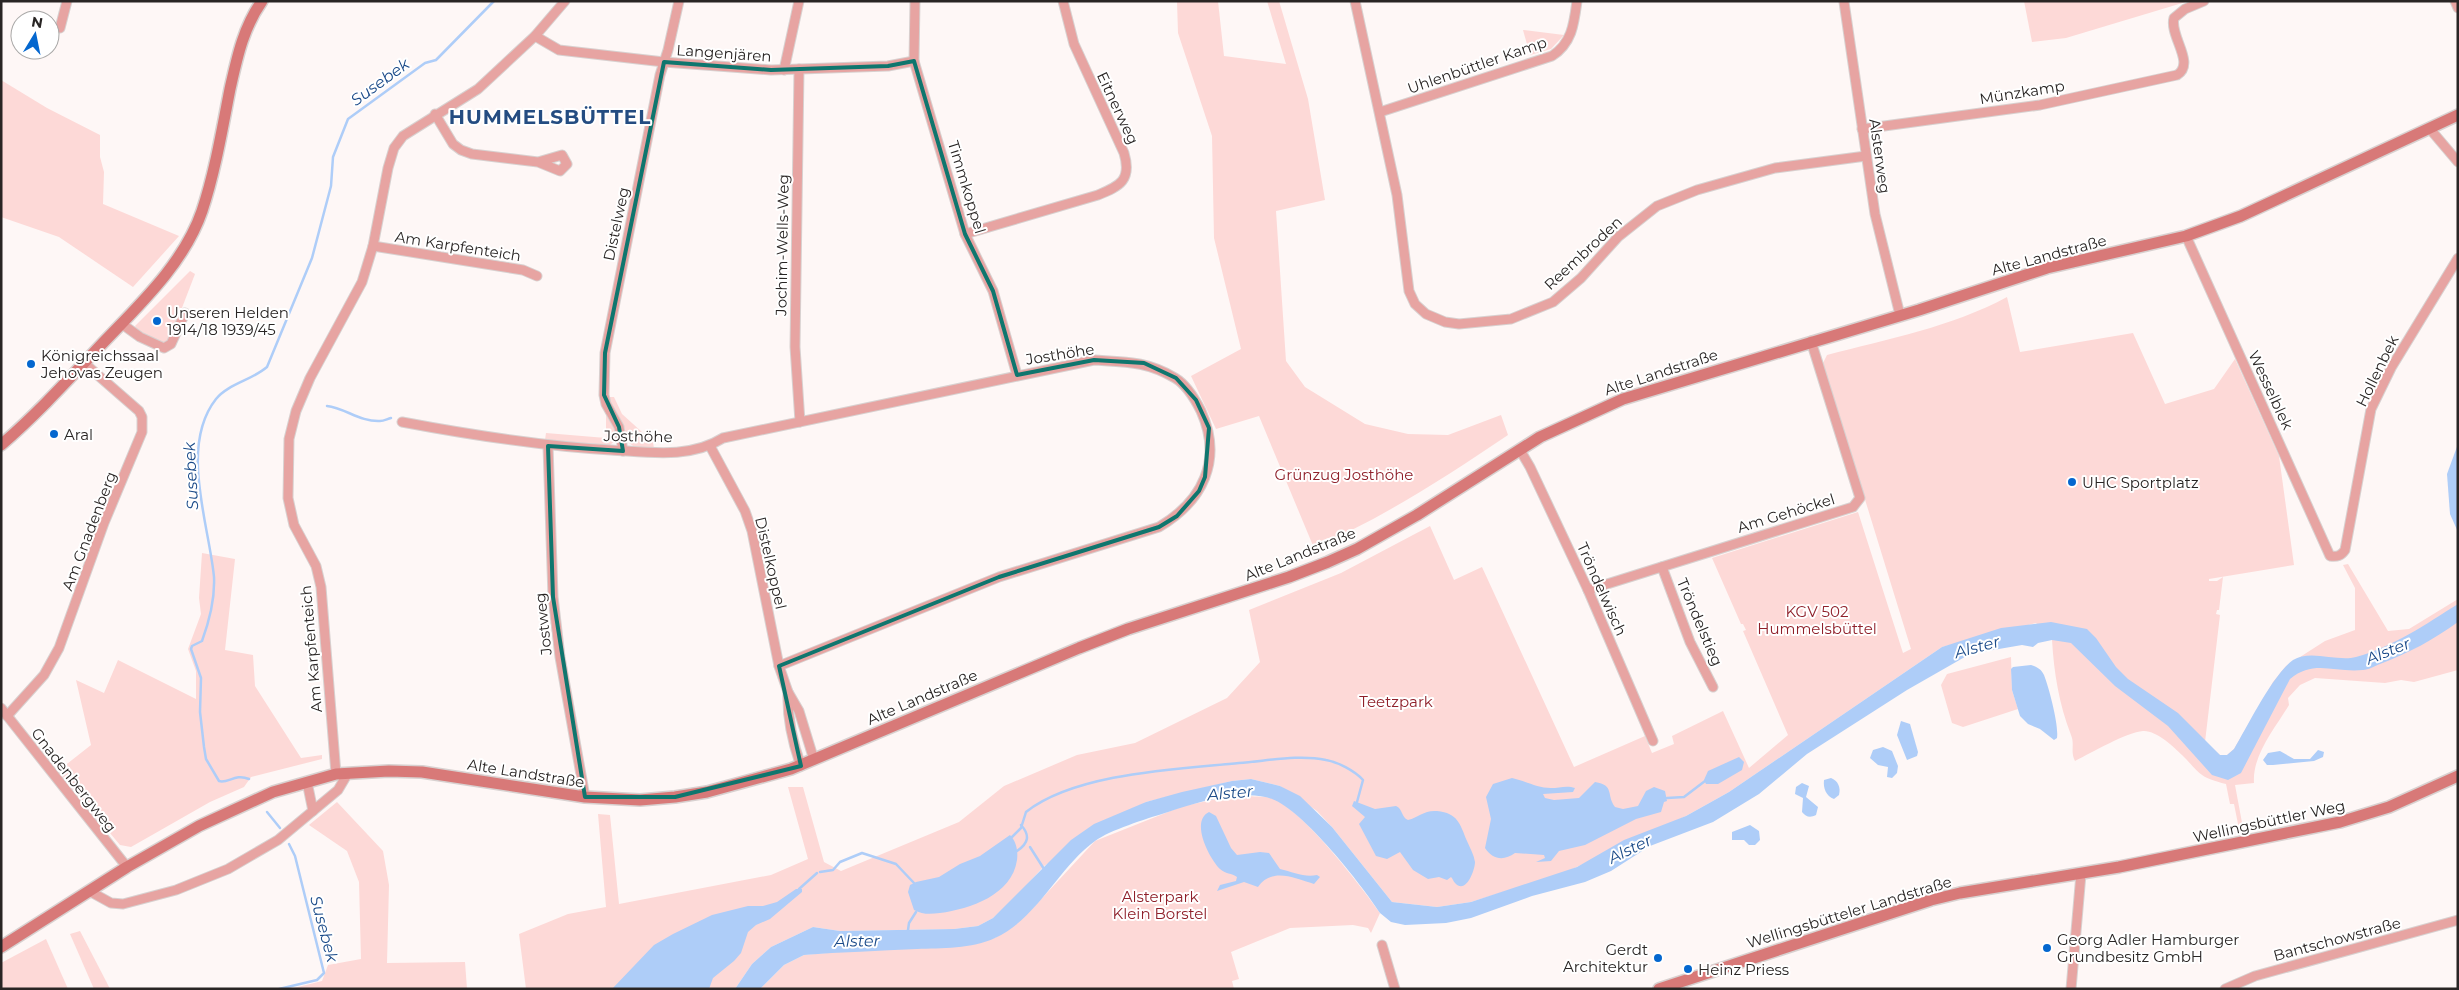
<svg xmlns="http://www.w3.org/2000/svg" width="2459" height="990" font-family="Montserrat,sans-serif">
<rect width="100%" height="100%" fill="#fef7f6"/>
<g fill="#fdd9d7">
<path d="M1177 1H1218L1224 56 1286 64 1267 1H1279L1308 99 1325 200 1276 211 1286 361 1305 387 1365 424 1408 434 1448 435 1501 415 1508 435C1446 477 1384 517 1314 548L1259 416 1216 429 1191 376 1241 349 1214 238 1212 136 1178 33Z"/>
<path d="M2024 1H2189L2066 38 2032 42Z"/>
<path d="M1523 30 1564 35 1551 49 1530 55Z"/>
<path d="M1 80 47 108 100 135V157L104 172 103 204 179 236 133 287 59 237 1 217Z"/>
<path d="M190 271 195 274 170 339 165 344 139 332 135 326Z"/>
<path d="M2007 297 2020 352 2133 333 2165 404 2214 389 2235 359 2279 456 2294 565 2209 579V581H2217L2223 577 2219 610H2217L2216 614 2220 615 2205 742 2220 755H2227L2234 749 2273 682 2286 666 2325 641 2355 630V588L2343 565 2348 564 2388 631 2409 629 2458 599V670L2414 682 2401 680 2385 683 2315 678 2300 685 2288 698 2289 705C2275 728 2252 755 2254 783L2235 785 2243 828 2239 829 2234 804H2230L2226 784C2198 777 2201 774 2182 755 2174 747 2156 730 2143 731 2127 732 2091 753 2075 761 2070 752 2075 744 2071 735 2059 704 2054 673 2052 640L2036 623 1942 647 1729 792 1686 816 1566 872 1471 902 1437 907 1392 902 1332 827 1317 811 1280 786 1251 779 1232 781 1146 802 1044 866 1013 900 993 918 978 926 954 929 840 931 813 927 771 947 752 964 735 989H526L519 934 568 914 606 907 598 814 610 815 619 904 771 875 808 859 788 787H803L824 862 841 871 959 822 1004 786 1077 755 1135 743 1227 698 1260 662 1249 610 1341 573 1430 526 1454 580 1482 567 1574 767 1645 736 1652 753 1674 744 1672 736 1723 711 1749 768 1788 735 1743 631 1746 630 1743 624H1741L1712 558 1858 512 1903 653 1911 649 1823 363 1827 355C1887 339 1952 327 2007 297Z"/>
<path d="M609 397H614L622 414 653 442 654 449 636 448 629 443 624 427 614 412Z"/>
<path d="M606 415 616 432 617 439 610 445 545 440 546 433 606 438Z"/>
<path d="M202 553 235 559 225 650 253 655 255 686 301 758 322 755V759L251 777 244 787 210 802 131 847 120 845 58 771 91 745 76 680 104 693 118 660 196 699V671L188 649 201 614 199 598Z"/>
<path d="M2011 657 2012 690 2018 709 1963 727 1952 723 1941 685 1947 674Z"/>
<path d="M1249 796C1256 797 1265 796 1272 798 1302 809 1361 886 1380 913L1371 933 1368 928 1353 925 1290 928 1231 952 1239 979 1232 981 1234 989H760L784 965 804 955 995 938 1032 909 1095 841 1183 806 1222 798Z"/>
<path d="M337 802 383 851 389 885 387 963 465 962 467 989H290L322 981 328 965 361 959 359 882 347 851 309 825Z"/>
<path d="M80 931 107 983 110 989H94L70 934Z"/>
<path d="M46 939 68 989H1V963Z"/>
</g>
<g fill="#aecdf8">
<path d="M2458 444V532L2450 514 2447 474Z"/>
<path d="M2458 604V622C2433 640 2409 653 2380 664 2375 666 2368 670 2363 670 2334 673 2314 659 2290 679L2241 773 2228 780 2212 775 2168 726 2115 686 2071 643 2052 640 2038 643 2033 647 2022 645 1970 654 1907 690 1807 754 1759 794 1713 822 1650 846 1611 871 1585 882 1532 896 1471 918 1446 923 1405 925 1391 922 1380 913C1362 885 1303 810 1272 799 1245 788 1192 803 1165 813 1146 819 1110 830 1095 841 1059 867 1037 919 995 938 972 949 941 948 917 949 879 951 841 952 804 955L784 965 760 989H735L752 964 771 947 813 927 840 931 954 929 978 926 993 918 1071 840 1094 824 1146 802 1182 792 1232 781 1251 779 1280 786 1300 796 1332 827 1392 902 1437 907 1471 902 1577 867 1624 840 1686 816 1729 792 1942 647 2001 628 2051 622 2087 629 2096 638 2116 667 2128 679 2178 713 2220 755H2227L2234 749C2247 727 2273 674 2293 660 2310 649 2337 662 2356 657 2393 647 2426 624 2458 604Z"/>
<path d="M2031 665C2037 667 2041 669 2044 675 2049 688 2059 725 2057 738L2054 740 2040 729 2028 724 2020 716 2012 690 2011 669 2013 667Z"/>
<path d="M1901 721 1910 724 1918 752 1917 756 1907 760 1897 735Z"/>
<path d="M1883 747 1892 751 1898 766 1897 773 1892 778 1887 777 1888 767 1878 765 1870 758 1873 750Z"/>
<path d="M2318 750 2324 752 2323 757 2314 761 2273 765H2267L2263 760 2268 753 2280 751 2294 759H2310Z"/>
<path d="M1739 757 1744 762 1742 770 1718 784H1706L1704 780 1708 771Z"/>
<path d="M1512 778C1526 781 1537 788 1551 788 1559 788 1567 785 1575 788L1573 792 1543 794 1545 798 1554 800 1579 798 1595 782C1615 785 1606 795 1615 807L1623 809 1638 806 1646 791 1654 787 1665 791 1667 801 1664 802 1661 812 1636 819 1585 845 1559 851 1551 861 1536 862 1545 858 1544 855 1515 853C1504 861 1493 860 1485 848L1491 819 1486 797 1493 784Z"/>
<path d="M1831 778C1838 781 1841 787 1839 795L1834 799C1826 796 1823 788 1824 780Z"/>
<path d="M1802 783 1809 786 1806 797 1818 807 1816 815C1810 818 1806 817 1802 812L1803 798 1795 794 1796 787Z"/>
<path d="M1354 801 1375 809 1396 806C1403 809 1401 817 1408 820 1419 817 1424 810 1437 811 1458 813 1460 824 1467 841 1470 848 1474 855 1475 862 1475 870 1466 895 1455 883 1453 881 1453 879 1451 877L1447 880 1439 877 1428 879 1413 870 1400 852 1387 859 1376 856 1359 824 1365 817 1352 806Z"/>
<path d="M1209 812 1216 816 1231 848 1237 855 1260 852 1269 853 1280 869C1293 872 1305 878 1317 875L1320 877 1314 884C1294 878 1272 867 1258 887L1244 882 1217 891 1220 885 1236 881 1237 877C1232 873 1225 874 1220 869 1209 858 1190 821 1209 812Z"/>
<path d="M1750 825 1759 831 1760 840 1755 845H1749L1744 840H1732V832Z"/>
<path d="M1010 835C1017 842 1018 852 1017 860 1012 895 970 909 940 913 931 914 923 915 914 910L908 892 910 885 916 882 939 877 960 864 980 856Z"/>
<path d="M796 889H802V892L770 919 756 925 748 932 741 953 734 961 713 978 709 989H612L654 945 673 934 712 915 748 906H763L777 902Z"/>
</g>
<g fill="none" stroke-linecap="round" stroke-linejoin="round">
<g stroke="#aecdf8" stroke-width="2.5">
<path d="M327 406C345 408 360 422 380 421 384 421 387 419 391 418"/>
<path d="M249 779C235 773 228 784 219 781L206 759 204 747 200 712 201 678 191 649 192 646 202 641C209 622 215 598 214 577 209 524 179 446 216 399 228 384 252 380 267 367L312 258 331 186 333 157 348 119 425 63 436 60 494 1"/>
<path d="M1667 798 1684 797 1705 781"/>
<path d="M267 812 280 828"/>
<path d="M1012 837 1021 828 1026 812C1075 773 1178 769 1239 763 1267 761 1299 754 1326 760 1338 762 1355 771 1363 780L1357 802"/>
<path d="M1030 847 1044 869"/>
<path d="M1017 851C1029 843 1030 835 1021 825"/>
<path d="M820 872 833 870 840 862 862 853 896 864 914 883"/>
<path d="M799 889 817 873"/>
<path d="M908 930 909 923 916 912"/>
<path d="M279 989 317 980 324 973 295 856 289 844"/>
</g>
<defs>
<g id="street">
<path d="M915 1 914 61 965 234 993 291 1017 375"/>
<path d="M1355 1 1397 195 1409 291 1415 304 1426 314 1445 322 1459 324 1511 319 1553 302 1581 278 1618 237 1657 206 1697 190 1775 168 1866 156"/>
<path d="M2455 1 2458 8"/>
<path d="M1844 2 1875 214 1900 315"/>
<path d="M60 28 67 1"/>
<path d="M535 36 559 50 664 62 771 70 888 66 914 61"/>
<path d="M799 69 795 347 800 422"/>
<path d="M784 70 799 1"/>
<path d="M1380 112 1552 56C1572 43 1574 24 1577 1"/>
<path d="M435 114 453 144 461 150 472 154 538 162 560 171 567 164 562 155 538 162"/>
<path d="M1862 129 2040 105 2177 75C2196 63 2169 36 2174 18L2185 9 2204 1"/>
<path d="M2430 129 2458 162"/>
<path d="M965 234 1098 195C1120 186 1132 180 1124 153L1074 44 1063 1"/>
<path d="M2186 236 2330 556C2337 557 2341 556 2345 550L2371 409 2391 368 2458 258"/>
<path d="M373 246 523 270 537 276"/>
<path d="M122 324 140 337 164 348 171 344 185 313"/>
<path d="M402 422C471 435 540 446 611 450 648 452 690 459 723 438L1094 360C1125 362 1147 361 1175 378 1187 385 1195 399 1201 411 1223 460 1203 501 1159 527L999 577 779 666"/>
<path d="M548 446 553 597 560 657 585 797"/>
<path d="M710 446 745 511 752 531 779 666 788 692 799 711 814 760"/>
<path d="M1520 450 1530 467 1588 590 1653 741"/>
<path d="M623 451 619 427 606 404 604 395 605 353 660 75 668 50 679 1"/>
<path d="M1662 567 1690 642 1713 687"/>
<path d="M1588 590 1853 507 1860 498 1811 341"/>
<path d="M788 692C787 718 792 741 801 766"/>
<path d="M1 708 127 867"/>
<path d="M7 716 44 675 59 648 104 523 142 432V417L139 411 84 363"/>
<path d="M336 774 321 587 316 566 294 525 288 498 289 439 296 411 310 378 362 282 373 246 388 168 394 148 403 136 478 89 535 36 565 1"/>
<path d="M307 782 313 811"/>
<path d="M91 892 111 903 123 904 176 890 228 869 278 840 338 790 348 773"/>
<path d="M1382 945 1395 989"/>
<path d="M2071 989 2081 874"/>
<path d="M2225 989 2255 976 2458 920"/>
</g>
<g id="secondary">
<path d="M1 445C37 414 68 380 100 346 138 306 184 264 202 211 215 172 222 130 230 89 237 58 243 28 262 1"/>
<path d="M1 947 127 867 199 826 273 792 336 774 389 771 422 772 585 797 640 800 675 797 707 792 791 769 1079 648 1128 629 1289 577 1328 562 1357 549 1417 515 1540 437 1623 399 1919 310 2047 268 2186 236 2241 216 2458 115"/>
<path d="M1659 989 1931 900 1960 893 2119 867 2340 822 2389 807 2458 776"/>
</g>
</defs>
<use href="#street" stroke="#d8d1d0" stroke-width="11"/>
<use href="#secondary" stroke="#d8d1d0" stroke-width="14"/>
<use href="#street" stroke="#e7a4a2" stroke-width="9"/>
<use href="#secondary" stroke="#d87978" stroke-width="11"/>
</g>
<path fill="none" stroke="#0f766e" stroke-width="4" stroke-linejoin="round" d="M914 61 965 234 993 291 1017 375 1094 360 1144 363 1176 378 1196 400 1209 428 1205 477 1199 491 1177 516 1159 527 999 577 779 666 801 766 675 797H585L553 597 548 446 623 451 619 427 604 395 605 353 664 62 771 70 888 66Z"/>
<g fill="#0467cf" stroke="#fff" stroke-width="2">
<circle cx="157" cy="321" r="5"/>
<circle cx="31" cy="364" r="5"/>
<circle cx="54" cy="434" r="5"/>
<circle cx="2072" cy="482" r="5"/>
<circle cx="2047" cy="948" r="5"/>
<circle cx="1658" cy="958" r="5"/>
<circle cx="1688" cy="969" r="5"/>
</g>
<g text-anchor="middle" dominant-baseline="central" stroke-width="4" stroke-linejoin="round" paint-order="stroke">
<g font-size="15" fill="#292524" stroke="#fff">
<text transform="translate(724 53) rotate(4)">Langenjären</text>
<text transform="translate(1477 65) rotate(-19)">Uhlenbüttler Kamp</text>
<text transform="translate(2022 92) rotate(-9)">Münzkamp</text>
<text transform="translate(1118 108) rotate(65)">Eitnerweg</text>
<text transform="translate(1880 156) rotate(82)">Alsterweg</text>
<text transform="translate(967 187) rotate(73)">Timmkoppel</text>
<text transform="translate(616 224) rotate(-78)">Distelweg</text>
<text transform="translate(782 245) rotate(-89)">Jochim-Wells-Weg</text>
<text transform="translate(458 246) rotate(9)">Am Karpfenteich</text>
<text transform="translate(1583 253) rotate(-43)">Reembroden</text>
<text transform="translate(2049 255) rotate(-15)">Alte Landstraße</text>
<text transform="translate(1060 354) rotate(-9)">Josthöhe</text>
<text transform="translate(2377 371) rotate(-64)">Hollenbek</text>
<text transform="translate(1661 372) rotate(-18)">Alte Landstraße</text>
<text transform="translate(2271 390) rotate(65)">Wesselblek</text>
<text transform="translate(638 436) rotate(1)">Josthöhe</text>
<text transform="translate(1786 513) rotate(-17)">Am Gehöckel</text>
<text transform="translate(89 531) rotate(-69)">Am Gnadenberg</text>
<text transform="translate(1300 554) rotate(-22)">Alte Landstraße</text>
<text transform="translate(771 563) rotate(77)">Distelkoppel</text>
<text transform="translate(1602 589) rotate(66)">Tröndelwisch</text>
<text transform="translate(1700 622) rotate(67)">Tröndelstieg</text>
<text transform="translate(543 624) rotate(-96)">Jostweg</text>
<text transform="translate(311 649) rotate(-95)">Am Karpfenteich</text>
<text transform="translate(922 697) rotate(-23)">Alte Landstraße</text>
<text transform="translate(526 773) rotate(9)">Alte Landstraße</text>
<text transform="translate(74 780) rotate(52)">Gnadenbergweg</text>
<text transform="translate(2269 821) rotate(-12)">Wellingsbüttler Weg</text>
<text transform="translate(1849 912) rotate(-17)">Wellingsbütteler Landstraße</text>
<text transform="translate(2337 939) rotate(-15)">Bantschowstraße</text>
</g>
<g font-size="15" fill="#292524" stroke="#fff" text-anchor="start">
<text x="167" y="312">Unseren Helden<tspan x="167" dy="17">1914/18 1939/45</tspan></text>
<text x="41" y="355">Königreichssaal<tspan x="41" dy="17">Jehovas Zeugen</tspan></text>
<text x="64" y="434">Aral</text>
<text x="2082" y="482">UHC Sportplatz</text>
<text x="2057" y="939">Georg Adler Hamburger<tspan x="2057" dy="17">Grundbesitz GmbH</tspan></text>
<text x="1648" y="949" text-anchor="end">Gerdt<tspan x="1648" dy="17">Architektur</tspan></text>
<text x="1698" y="969">Heinz Priess</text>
</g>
<g font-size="15" fill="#8f202a" stroke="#fff">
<text x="1344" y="474">Grünzug Josthöhe</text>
<text x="1817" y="611">KGV 502<tspan x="1817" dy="17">Hummelsbüttel</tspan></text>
<text x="1396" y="701">Teetzpark</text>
<text x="1160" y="896">Alsterpark<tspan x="1160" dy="17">Klein Borstel</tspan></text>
</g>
<g font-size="16" font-style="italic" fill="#194988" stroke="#fff">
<text transform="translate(380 82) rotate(-36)">Susebek</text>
<text transform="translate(191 476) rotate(-93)">Susebek</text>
<text transform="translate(1977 647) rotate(-15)">Alster</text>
<text transform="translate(2388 651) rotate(-22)">Alster</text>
<text transform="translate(1230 793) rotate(-5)">Alster</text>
<text transform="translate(1630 849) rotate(-26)">Alster</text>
<text transform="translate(324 929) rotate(75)">Susebek</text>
<text transform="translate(857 941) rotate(-1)">Alster</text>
</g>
<g font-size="20" font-weight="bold" letter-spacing="1" fill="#244c81" stroke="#fff">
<text x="550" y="117">HUMMELSBÜTTEL</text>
</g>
</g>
<rect width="2459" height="990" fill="none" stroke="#292524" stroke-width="5"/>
<g transform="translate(35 35) rotate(10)"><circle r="24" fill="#ffffff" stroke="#a9a8a7"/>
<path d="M0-4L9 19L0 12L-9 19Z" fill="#0467cf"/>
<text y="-8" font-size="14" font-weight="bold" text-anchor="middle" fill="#292524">N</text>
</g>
</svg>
